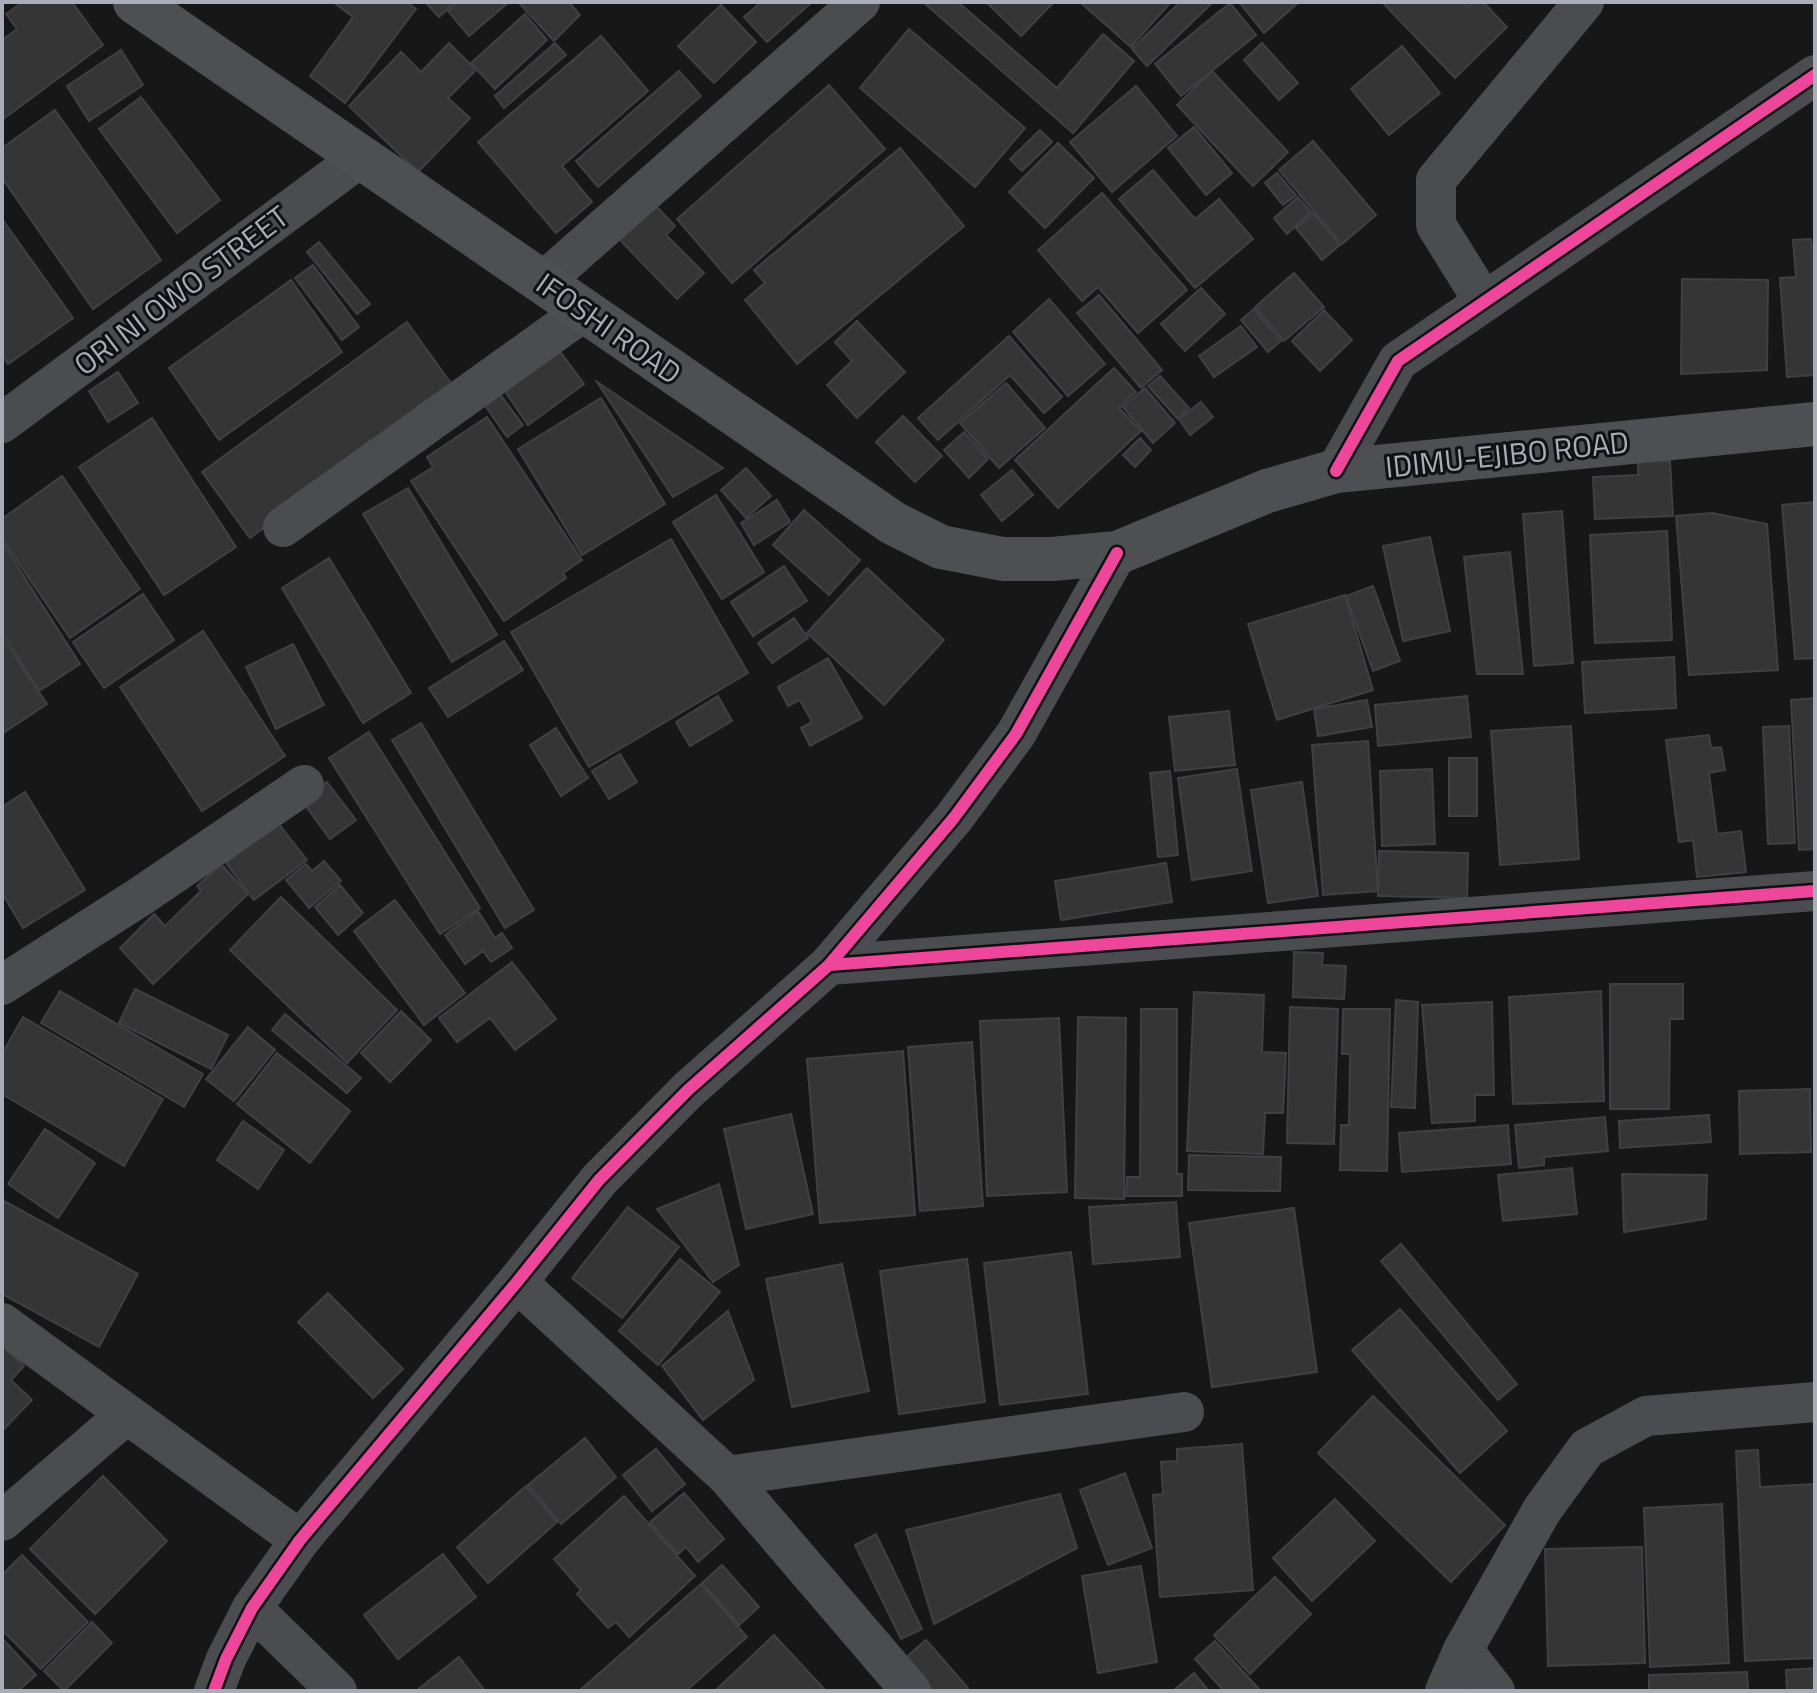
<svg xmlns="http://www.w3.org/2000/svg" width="1817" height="1693" font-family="'Titillium Web',sans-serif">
<rect width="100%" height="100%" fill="#171717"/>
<g fill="#353536" stroke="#3f4043" stroke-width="2">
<path d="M23 2H72L103 45 2 120V40L17 29 6 14Z"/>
<path d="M333 2H407L416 9 345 103 310 76 353 17Z"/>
<path d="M425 2H455L439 17Z"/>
<path d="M458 2H509L469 36 448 11Z"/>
<path d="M518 2H569L580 15 554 41Z"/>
<path d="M761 2H812L767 42 744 17Z"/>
<path d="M923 2H958L1057 88 1103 34 1134 61 1073 133Z"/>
<path d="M986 2H1054L1021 36Z"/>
<path d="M1080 2H1171L1131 47Z"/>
<path d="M1180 2H1213L1147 66 1132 49Z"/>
<path d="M1239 2H1299L1264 33Z"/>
<path d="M1382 2H1464L1468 7 1473 2H1483L1507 27 1455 78Z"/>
<path d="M1230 3 1256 35 1181 96 1155 64Z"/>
<path d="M721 5 756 42 714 83 678 46Z"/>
<path d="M525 14 547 40 495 89 471 63Z"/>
<path d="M909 29 1025 128 975 187 860 88Z"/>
<path d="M601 36 648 91 562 166 592 202 556 233 478 142Z"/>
<path d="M449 43 476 70 448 98 470 118 418 172 349 106 401 52 421 72Z"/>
<path d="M555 43 566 55 504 108 495 96Z"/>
<path d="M1262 43 1298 83 1279 100 1244 60Z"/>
<path d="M1402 46 1440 93 1389 135 1351 89Z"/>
<path d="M121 50 143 85 89 121 67 86Z"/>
<path d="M679 71 701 96 598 187 576 161Z"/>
<path d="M1212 71 1288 152 1253 186 1177 105Z"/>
<path d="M829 85 885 149 732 283 677 219Z"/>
<path d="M1136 86 1177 136 1112 192 1070 142Z"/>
<path d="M141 97 220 200 177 233 99 129Z"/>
<path d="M55 110 161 260 93 309 2 178V148Z"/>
<path d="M1194 127 1232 173 1206 195 1168 148Z"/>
<path d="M1040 130 1052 142 1022 171 1010 159Z"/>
<path d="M1313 141 1376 215 1342 244 1279 170Z"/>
<path d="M1058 143 1094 178 1045 228 1009 192Z"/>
<path d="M900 148 964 226 797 364 745 300 765 283 754 270Z"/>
<path d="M1153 170 1195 219 1219 199 1253 239 1195 288 1119 199Z"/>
<path d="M1277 173 1296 195 1283 205 1265 183Z"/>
<path d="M1102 193 1187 290 1138 333 1098 287 1082 301 1038 250Z"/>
<path d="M1298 197 1311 212 1287 234 1274 218Z"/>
<path d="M653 203 675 226 666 235 704 273 677 299 618 238Z"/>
<path d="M1313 213 1340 245 1322 260 1296 228Z"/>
<path d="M2 219 73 318 8 364 2 355Z"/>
<path d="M1811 239 1812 248H1815V375L1787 377 1780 278 1796 277 1793 240Z"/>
<path d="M319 242 370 304 357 314 307 252Z"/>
<path d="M313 265 359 327 342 340 295 278Z"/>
<path d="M1294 273 1324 307 1284 341 1255 307Z"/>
<path d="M1682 279 1768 280 1767 370 1681 374Z"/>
<path d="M291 280 342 352 219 440 169 368Z"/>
<path d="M1201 288 1225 314 1185 351 1161 324Z"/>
<path d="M1099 295 1162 370 1141 388 1077 313Z"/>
<path d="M1049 299 1105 364 1068 396 1013 332Z"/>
<path d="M1254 309 1281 341 1268 352 1241 320Z"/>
<path d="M1324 310 1352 340 1320 371 1292 341Z"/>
<path d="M857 321 905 372 857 418 827 385 852 361 835 342Z"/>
<path d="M407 322 455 389 250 538 202 472Z"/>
<path d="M1241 326 1257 347 1214 377 1199 356Z"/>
<path d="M1009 336 1062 397 1044 413 1010 375 938 440 918 418Z"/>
<path d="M559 350 584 384 528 425 504 390Z"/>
<path d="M1114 368 1136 392 1119 408 1141 431 1058 508 1015 460Z"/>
<path d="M118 372 138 403 108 422 89 391Z"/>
<path d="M1160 376 1189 408 1178 419 1148 386Z"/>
<path d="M597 382 599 383 723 468 673 497Z"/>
<path d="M1006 383 1045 428 999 468 960 423Z"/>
<path d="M1145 388 1175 423 1153 443 1123 407Z"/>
<path d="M499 393 523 425 507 437 484 404Z"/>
<path d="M601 398 665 504 582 555 518 449Z"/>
<path d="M1201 402 1213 417 1190 435 1179 419Z"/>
<path d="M903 416 942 456 915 482 876 442Z"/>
<path d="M487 417 582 560 563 573 566 578 504 621 411 481 433 467 427 457Z"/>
<path d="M152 418 236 547 164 595 79 467Z"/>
<path d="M964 432 988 459 969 478 944 450Z"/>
<path d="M1140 438 1151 450 1135 467 1123 455Z"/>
<path d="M1670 461 1673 516 1595 519 1593 477 1638 475V462Z"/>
<path d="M746 468 771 496 746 518 721 490Z"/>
<path d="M1012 470 1033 495 1002 521 981 495Z"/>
<path d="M62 476 140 589 70 638 2 539V519Z"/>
<path d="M408 488 497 635 452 662 363 514Z"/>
<path d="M716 495 764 572 722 599 673 522Z"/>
<path d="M777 500 790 522 754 545 741 523Z"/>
<path d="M1815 502V658L1795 659 1782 505Z"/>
<path d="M804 510 860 560 829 595 773 545Z"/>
<path d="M1562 511 1573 663 1534 666 1523 514Z"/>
<path d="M1712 513 1767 524 1778 670 1689 675 1676 516Z"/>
<path d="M1667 531 1672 640 1595 643 1590 535Z"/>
<path d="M1430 537 1450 631 1403 641 1383 546Z"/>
<path d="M671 539 748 673 589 767 511 632Z"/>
<path d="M2 542 80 664 39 691 2 632Z"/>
<path d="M1510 552 1523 674H1477L1464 557Z"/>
<path d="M329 558 411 693 363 723 282 588Z"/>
<path d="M784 566 807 601 753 636 731 602Z"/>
<path d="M867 568 944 640 884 705 807 633Z"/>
<path d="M1373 586 1400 661 1373 671 1346 596Z"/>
<path d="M143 594 174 640 104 688 73 642Z"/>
<path d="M1345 595 1373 690 1277 720 1248 624Z"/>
<path d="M794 618 808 638 772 663 758 643Z"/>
<path d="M203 631 285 756 202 811 120 687Z"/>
<path d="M2 637 47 704 2 734Z"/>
<path d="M504 641 523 670 448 717 429 688Z"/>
<path d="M293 644 324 705 276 729 246 667Z"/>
<path d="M1674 657 1676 708 1585 713 1582 662Z"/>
<path d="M828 658 862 718 810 746 801 728 812 722 800 700 788 706 778 687Z"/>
<path d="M718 696 732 721 690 746 676 722Z"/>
<path d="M1467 696 1471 737 1378 746 1375 705Z"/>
<path d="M1815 698V849L1799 850 1791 700Z"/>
<path d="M1367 700 1372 727 1318 736 1314 709Z"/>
<path d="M1229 711 1235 765 1175 771 1169 717Z"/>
<path d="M421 723 534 910 505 928 392 740Z"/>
<path d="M1571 726 1579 859 1500 865 1491 731Z"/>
<path d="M1789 726 1795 843 1768 844 1763 727Z"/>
<path d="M556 728 588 778 561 796 530 745Z"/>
<path d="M369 732 480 908 440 934 329 758Z"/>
<path d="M1709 735 1711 748 1721 747 1725 770 1709 773 1717 834 1741 831 1746 872 1697 877 1693 840 1679 842 1666 740Z"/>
<path d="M1368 741 1378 891 1323 895 1312 745Z"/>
<path d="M620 754 637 782 609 799 592 771Z"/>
<rect x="1449" y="758" width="28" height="58"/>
<path d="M1237 769 1252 871 1192 880 1178 778Z"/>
<path d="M1432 769 1435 844 1382 846 1380 771Z"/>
<path d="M1170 771 1178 855 1158 857 1150 773Z"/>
<path d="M327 782 356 820 330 839 302 801Z"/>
<path d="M1302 782 1318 896 1268 903 1251 790Z"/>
<path d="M25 792 85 890 23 928 2 893V807Z"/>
<path d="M278 823 307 860 254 900 226 863Z"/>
<path d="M1379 851 1468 853 1467 898 1378 896Z"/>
<path d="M324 861 341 881 309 908 286 880 306 864 312 871Z"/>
<path d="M1166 863 1172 902 1061 920 1055 881Z"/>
<path d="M221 864 248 894 153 984 120 948 154 914 165 926 201 891 197 886Z"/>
<path d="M340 885 363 913 338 935 315 907Z"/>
<path d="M281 897 397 1010 347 1063 230 950Z"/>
<path d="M395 900 465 993 424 1025 354 931Z"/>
<path d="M478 911 495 938 502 933 512 948 491 962 483 951 465 964 445 935Z"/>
<path d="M1294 952 1323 953 1322 965 1346 966 1344 999 1293 997Z"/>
<path d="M512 962 556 1019 515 1050 490 1018 457 1042 439 1018Z"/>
<path d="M1610 984H1683V1019H1670L1669 1109H1610Z"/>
<path d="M135 989 228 1035 211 1069 119 1023Z"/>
<path d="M60 991 203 1074 184 1107 41 1023Z"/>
<path d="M1601 991 1604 1101 1513 1104 1509 997Z"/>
<path d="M1194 992 1264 995 1262 1052 1286 1053 1283 1113H1265L1263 1154 1187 1151Z"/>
<path d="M1396 1000 1418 1002 1415 1108 1391 1107Z"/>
<path d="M1492 1002 1494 1095H1475V1121L1432 1123 1422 1005Z"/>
<path d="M1290 1007 1338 1009 1334 1144 1287 1143Z"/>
<path d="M1141 1009H1177V1174H1182V1196H1126L1127 1177H1140Z"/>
<path d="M1343 1009H1390L1387 1171 1340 1170 1341 1125H1349L1350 1054H1342Z"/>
<path d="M401 1011 431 1040 390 1082 361 1053Z"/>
<path d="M285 1014 361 1078 347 1093 272 1030Z"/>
<path d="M23 1017 163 1099 124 1166 2 1094V1054Z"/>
<path d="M1078 1017 1126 1018 1124 1199 1075 1198Z"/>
<path d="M1059 1018 1067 1192 987 1196 980 1021Z"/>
<path d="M248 1027 275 1050 234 1101 206 1079Z"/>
<path d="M972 1042 983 1206 920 1211 908 1047Z"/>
<path d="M903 1051 915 1215 820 1223 807 1059Z"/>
<path d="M277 1053 350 1111 310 1163 237 1104Z"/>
<path d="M1810 1089 1811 1152 1740 1154 1739 1091Z"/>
<path d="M791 1114 813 1214 746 1229 724 1129Z"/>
<path d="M1709 1115 1711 1142 1620 1148 1619 1121Z"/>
<path d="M1605 1117 1608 1151 1544 1157V1165L1519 1168 1515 1125Z"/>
<path d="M243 1121 284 1150 258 1189 217 1160Z"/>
<path d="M1508 1125 1511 1164 1402 1172 1399 1133Z"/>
<path d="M45 1129 95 1163 58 1218 8 1184Z"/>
<path d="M1189 1155 1281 1157 1280 1191 1188 1190Z"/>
<path d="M1572 1168 1577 1214 1503 1221 1498 1175Z"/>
<path d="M1622 1174 1707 1175 1706 1219 1624 1232Z"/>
<path d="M719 1184 739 1265 713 1282 657 1209Z"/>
<path d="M2 1200 138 1274 99 1347 2 1294Z"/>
<path d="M1176 1202 1180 1257 1093 1264 1089 1207Z"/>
<path d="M628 1207 679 1247 622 1318 572 1278Z"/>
<path d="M1294 1208 1317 1372 1212 1387 1189 1223Z"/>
<path d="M1401 1244 1517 1384 1498 1400 1381 1261Z"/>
<path d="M1071 1252 1088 1394 1000 1405 984 1263Z"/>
<path d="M680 1259 720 1292 658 1365 619 1331Z"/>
<path d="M967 1259 985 1402 899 1414 880 1271Z"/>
<path d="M842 1264 869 1391 792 1407 766 1279Z"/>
<path d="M328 1293 403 1369 373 1398 298 1322Z"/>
<path d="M1400 1309 1507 1431 1460 1473 1352 1350Z"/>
<path d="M728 1311 754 1380 703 1420 662 1366Z"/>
<path d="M2 1345 24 1366 11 1380 32 1400 2 1431Z"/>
<path d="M1373 1396 1505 1525 1451 1582 1318 1453Z"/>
<path d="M585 1438 616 1477 561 1524 528 1485Z"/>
<path d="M1242 1444 1253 1590 1160 1597 1153 1495 1163 1494 1161 1462 1177 1461V1449Z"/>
<path d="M656 1449 685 1484 652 1511 623 1475Z"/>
<path d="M1758 1450 1760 1487 1815 1484V1658L1745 1661 1736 1451Z"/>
<path d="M1125 1473 1152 1548 1108 1565 1080 1490Z"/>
<path d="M103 1476 167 1541 95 1614 30 1549Z"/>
<path d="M526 1486 557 1522 488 1583 457 1547Z"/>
<path d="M684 1493 724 1539 698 1562 686 1547 678 1554 650 1522Z"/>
<path d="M1060 1494 1077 1548 934 1624 906 1530Z"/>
<path d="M624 1496 695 1576 629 1637 616 1622 608 1628 577 1594 581 1590 554 1559Z"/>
<path d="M1335 1499 1375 1541 1312 1601 1273 1558Z"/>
<path d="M1722 1504 1729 1663 1650 1667 1644 1508Z"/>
<path d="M876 1534 922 1629 901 1639 855 1545Z"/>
<path d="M1642 1547 1645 1663 1548 1666 1545 1549Z"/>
<path d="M443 1554 476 1597 398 1659 364 1615Z"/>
<path d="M22 1555 88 1622 41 1669 2 1630V1575Z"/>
<path d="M722 1565 759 1607 739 1625 702 1583Z"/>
<path d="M1141 1566 1157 1662 1098 1673 1082 1576Z"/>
<path d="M1275 1577 1311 1614 1250 1674 1214 1635Z"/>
<path d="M701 1584 747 1637 686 1691H579Z"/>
<path d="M92 1622 112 1643 64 1691 44 1671Z"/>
<path d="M774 1635 826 1691H715Z"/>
<path d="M2 1638 36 1675 18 1691H2Z"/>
<path d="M926 1640 968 1688 965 1691H933L904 1659Z"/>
<path d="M1215 1641 1261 1691H1224L1195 1659Z"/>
<path d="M459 1657 485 1691H416Z"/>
<path d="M1815 1668V1691H1787L1786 1670Z"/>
<path d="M1747 1672 1748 1691H1649V1675Z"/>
<path d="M1194 1673 1209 1691H1173Z"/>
</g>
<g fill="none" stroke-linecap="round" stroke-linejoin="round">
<g stroke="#4b4c50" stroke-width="40">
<path d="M544 281 860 2"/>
<path d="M1484 302 1436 225V180L1584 2"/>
<path d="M2 423 361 157"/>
<path d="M1336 471 1398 361 1815 75"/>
<path d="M283 527 583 312"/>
<path d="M829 965 1815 891"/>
<path d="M2 985 141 896 304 785"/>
<path d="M517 1282 727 1476 911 1691"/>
<path d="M2 1323 300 1540"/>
<path d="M727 1476 1184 1412"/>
<path d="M2 1521 127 1414"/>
<path d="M252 1608 337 1691"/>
<path d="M1463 1650 1495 1691"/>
<path d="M214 1691 226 1659 252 1608 300 1540 517 1282 599 1180 688 1090 829 965 953 819 1016 734 1117 553"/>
<path d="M1445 1691 1463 1650 1542 1510 1587 1448 1646 1416 1815 1402"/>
</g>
<path stroke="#4d4f52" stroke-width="44" d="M135 2 893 523 941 547 1003 559H1052L1117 553 1267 491 1336 471 1815 424"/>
<defs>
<g id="cycleway">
<path d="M1336 471 1398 361 1815 75"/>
<path d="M829 965 1815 891"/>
<path d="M214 1691 226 1659 252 1608 300 1540 517 1282 599 1180 688 1090 829 965 953 819 1016 734 1117 553"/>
</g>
</defs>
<use href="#cycleway" stroke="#111113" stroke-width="17"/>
<use href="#cycleway" stroke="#ed469a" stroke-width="12"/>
</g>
<g text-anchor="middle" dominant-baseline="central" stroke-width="6" stroke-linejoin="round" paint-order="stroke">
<g font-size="30" fill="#a8adb8" stroke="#111113">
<text transform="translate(181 290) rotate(-37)">ORI NI OWO STREET</text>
<text transform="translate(609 328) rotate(35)">IFOSHI ROAD</text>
<text transform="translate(1507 454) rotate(-6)">IDIMU-EJIBO ROAD</text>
</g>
</g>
<rect width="1817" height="1693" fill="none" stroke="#a8adb8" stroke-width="8"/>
</svg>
